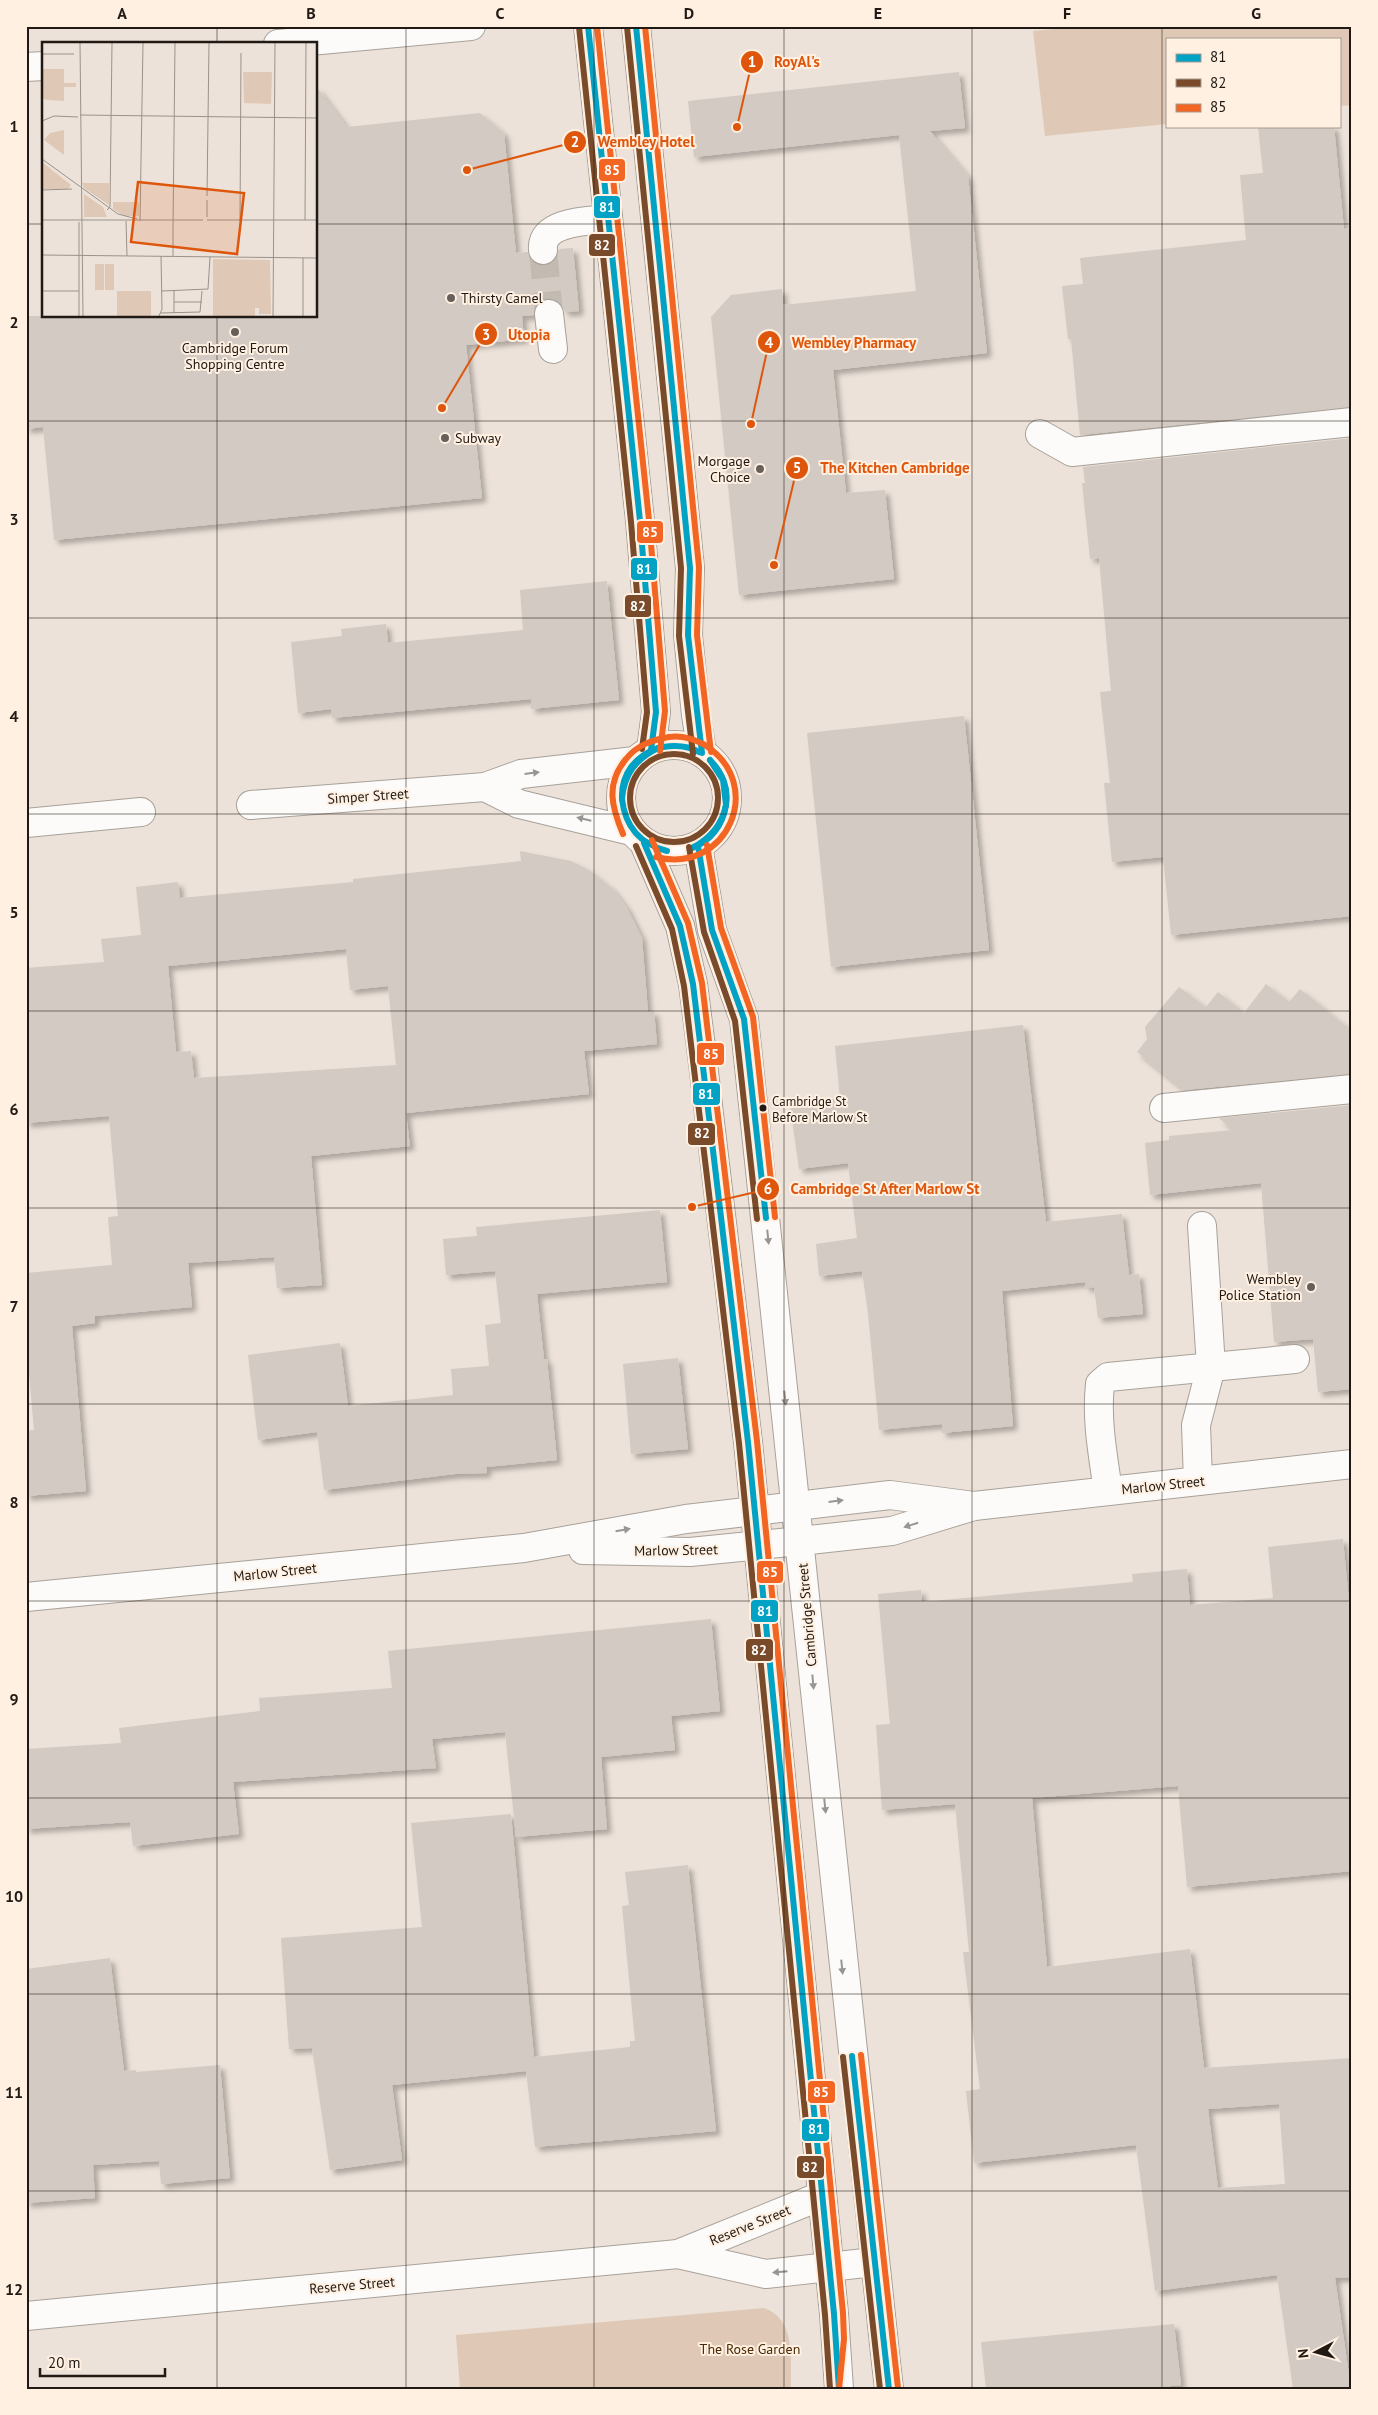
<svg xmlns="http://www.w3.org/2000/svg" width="1378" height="2415" font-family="'PT Sans',sans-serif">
<defs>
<filter id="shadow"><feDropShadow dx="4.5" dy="4.5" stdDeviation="2.5" flood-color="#0004"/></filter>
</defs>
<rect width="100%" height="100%" fill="#ece2d9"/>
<g fill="#dfc9b6">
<path d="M1084 26H1352V105L1339 106V39H1167V124L1045 136 1033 31Z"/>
<path d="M764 2308C797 2320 790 2359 791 2389H460L456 2335Z"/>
</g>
<g fill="#d2cac3" fill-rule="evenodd" filter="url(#shadow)">
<path d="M959 72 965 128 930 131 968 176 987 353 833 370 846 493 885 490 894 579 739 595 711 317 731 295 782 289 783 305 916 291 899 135 694 157 688 101Z"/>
<path d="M316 86 347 127 480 113 504 133 516 253 528 252 533 262 542 266 549 264 555 260 559 249 573 248 579 311 565 312 562 305 556 300 547 299 539 302 535 307 534 315 522 316 524 339 466 345 482 498 54 540 43 427 26 429V316H316Z"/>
<path d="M1258 126H1334L1344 229 1352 228V407L1080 435 1071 339H1068L1062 286 1083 284 1080 258 1246 240 1240 175 1263 173Z"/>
<path d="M1352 438V916L1171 935 1163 857 1112 862 1104 783H1110L1100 692 1111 691 1099 558 1090 559 1082 483H1085L1083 467Z"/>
<path d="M607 581 619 700 531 709V699L332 718 331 709 298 713 291 642 342 636 341 629 386 624 388 643 523 630 520 590Z"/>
<path d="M964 716 989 950 831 967 807 733Z"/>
<path d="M520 851 571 861 589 870 613 889 627 908 642 938 648 1012 654 1011 657 1044 584 1051 589 1094 406 1113 410 1146 311 1156 322 1285 277 1288 274 1257 188 1263 192 1307 95 1316V1323L72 1326 86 1491 26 1496V1431L34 1430 26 1340V1273L112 1265 108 1217 118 1216 109 1116 26 1123V968L104 962 101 939 141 935 136 887 178 882 180 898 353 882V879L521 861ZM346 949 350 990 388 986 396 1065 194 1078 191 1051 176 1052 168 966Z"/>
<path d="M1266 984 1289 1002 1300 989 1352 1031V1074L1184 1090 1137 1052 1147 1039 1145 1027 1179 987 1206 1007 1218 992 1244 1013Z"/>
<path d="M1023 1025 1046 1222 1122 1214 1129 1275 1139 1274 1143 1314 1098 1318 1094 1287 1086 1288 1085 1282 1002 1291 1013 1426 942 1433V1424L879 1430 868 1313 862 1271 819 1276 816 1244 857 1238 848 1163 799 1169 790 1105 840 1098 835 1046Z"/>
<path d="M1352 1105V1389L1318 1392 1313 1339 1274 1342 1261 1183 1150 1195 1145 1143 1169 1140V1136L1233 1130 1219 1118Z"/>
<path d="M660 1210 667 1282 537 1294 544 1359H547L557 1460 486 1467 487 1473 455 1474 324 1490 317 1432 258 1440 248 1355 340 1343 348 1406 453 1395 451 1369 489 1366 485 1325 501 1323 495 1271 446 1275 443 1239 477 1236 476 1227Z"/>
<path d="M678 1358 688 1449 631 1454 623 1364Z"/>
<path d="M1343 1539 1349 1602 1352 1601V1871L1187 1887 1178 1786 1032 1798 1047 1967 1190 1949 1204 2068 1352 2058V2277L1335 2278 1351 2389H1293L1277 2275 1155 2291 1136 2145 974 2163 966 2091 980 2089 963 1952H969L955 1804 882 1810 876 1725 890 1724 878 1594 921 1590 922 1602 1133 1582 1132 1574 1187 1569 1190 1605 1273 1598 1268 1547ZM1279 2104 1285 2184 1218 2188 1208 2109Z"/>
<path d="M711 1619 720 1711 671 1716 675 1750 601 1757 607 1829 516 1837 505 1732 432 1739 436 1768 233 1782 239 1834 133 1846 130 1822 26 1829V1749L121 1743 119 1728 260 1711 259 1698 392 1688 388 1651Z"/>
<path d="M511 1814 534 2057 630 2047V2041H635L622 1906 629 1905 625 1872 688 1865 716 2131 535 2147 526 2071 392 2085 402 2160 330 2170 312 2048 289 2049 281 1938 422 1927 411 1823Z"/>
<path d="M110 1958 124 2071 136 2070V2072L220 2065 230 2178 161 2184 159 2161 93 2165 95 2198 26 2203V1969Z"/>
<path d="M1174 2324 1181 2385 1141 2389H986L981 2342Z"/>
</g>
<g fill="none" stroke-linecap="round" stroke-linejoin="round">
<path stroke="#c3bab2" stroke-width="28" stroke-dasharray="28 14" stroke-linecap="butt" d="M543 250 549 314"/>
<defs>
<g id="minor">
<path d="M278 44 471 26"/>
<path d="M26 67 44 66"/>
<path d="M543 250C540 221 589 221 608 219"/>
<path d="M549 314 553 349"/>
<path d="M1040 434 1072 452 1352 422"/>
<path d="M485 787 519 804 631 831"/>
<path d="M251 805 485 787 521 774 635 761"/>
<path d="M26 823 141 812"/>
<path d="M1164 1108 1352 1089"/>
<path d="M1198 1481 1196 1425 1211 1367 1202 1226"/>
<path d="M1108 1491C1103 1455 1096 1420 1100 1384L1108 1377 1295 1359"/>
<path d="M583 1550 690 1552 800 1541 892 1531 974 1506 1352 1464"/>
<path d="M26 1597 524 1548 686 1519 890 1495 974 1506"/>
<path d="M678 2254 766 2274 874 2262"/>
<path d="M26 2316 678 2254 821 2196"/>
</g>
<g id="major">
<path d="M588 26 640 521 656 712 651 750"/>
<path d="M636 26 690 568 688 635 696 715 702 753"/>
<circle cx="674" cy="798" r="53"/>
<path d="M644 843 680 926 693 984 702 1055 748 1442 834 2314 839 2389"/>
<path d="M698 846 712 930 744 1019C794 1476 837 1933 889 2389"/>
</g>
</defs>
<use href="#minor" stroke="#a8a19a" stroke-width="30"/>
<use href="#major" stroke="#a8a19a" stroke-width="30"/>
<use href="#minor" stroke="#fcfbf9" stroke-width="28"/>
<use href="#major" stroke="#fcfbf9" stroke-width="28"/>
<defs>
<g id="bus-1">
<path d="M588 26 640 521 656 712 651 750"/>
<path d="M636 26 690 568 688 635 702 753"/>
<path d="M663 747C675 745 687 745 699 752"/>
<path d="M710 760C722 772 729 788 726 805"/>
<path d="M710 760 723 780 726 805"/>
<path d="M622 799C625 826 640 844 667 851"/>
<path d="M622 799C621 774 635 756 658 748"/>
<path d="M622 799C624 774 636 759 658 748"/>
<path d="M644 843 680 926 693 984 748 1442 834 2314 839 2389"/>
<path d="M698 846 712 930 744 1019 766 1218"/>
<path d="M692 848C709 839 722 825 726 805"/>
<path d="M692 848C711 841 723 825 726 805"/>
<path d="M852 2056 889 2389"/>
</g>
<g id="bus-2">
<path d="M579 27 631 522 647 712 642 749"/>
<path d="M627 27 681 568 679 636 693 754"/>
<circle cx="674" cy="798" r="44"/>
<path d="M636 846 672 929 684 986 739 1443 825 2315 830 2389"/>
<path d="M689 847 704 932 735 1021 757 1219"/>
<path d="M843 2057 880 2389"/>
</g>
<g id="bus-3">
<path d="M597 26 649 520 665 711 660 751"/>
<path d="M645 26 699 567 697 635 711 752"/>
<path d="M623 834C612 808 605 784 626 759 637 745 652 740 669 737 682 735 694 739 705 745 767 785 727 875 656 857"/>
<path d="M652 840 688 923 702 983 757 1441 843 2313 844 2339 839 2389"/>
<path d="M707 845 721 928 753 1017 775 1217"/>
<path d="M861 2055 898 2388"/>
</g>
</defs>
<use href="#bus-1" stroke="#fff0e2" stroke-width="10"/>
<use href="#bus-2" stroke="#fff0e2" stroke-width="10"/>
<use href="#bus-3" stroke="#fff0e2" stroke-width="10"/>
<use href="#bus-1" stroke="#02a2c5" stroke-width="6"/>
<use href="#bus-2" stroke="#7a4b2a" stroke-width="6"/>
<use href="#bus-3" stroke="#f26522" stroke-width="6"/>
</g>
<defs><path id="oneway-solid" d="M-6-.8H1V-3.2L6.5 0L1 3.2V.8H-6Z" transform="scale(1.25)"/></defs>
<g fill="#999592">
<use href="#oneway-solid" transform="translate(532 773) rotate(-7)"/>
<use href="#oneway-solid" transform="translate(584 819) rotate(-167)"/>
<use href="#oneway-solid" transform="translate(768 1237) rotate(84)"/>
<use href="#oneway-solid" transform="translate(785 1398) rotate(84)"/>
<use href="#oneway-solid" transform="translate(836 1501) rotate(-7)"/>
<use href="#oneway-solid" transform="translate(911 1525) rotate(163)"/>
<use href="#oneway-solid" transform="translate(623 1530) rotate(-10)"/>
<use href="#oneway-solid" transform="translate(813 1682) rotate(85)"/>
<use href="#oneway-solid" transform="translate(825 1806) rotate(84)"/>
<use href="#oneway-solid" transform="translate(842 1967) rotate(84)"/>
<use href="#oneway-solid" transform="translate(780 2272) rotate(175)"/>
</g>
<path fill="none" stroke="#201914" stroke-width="1" stroke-opacity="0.55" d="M217 26V44M406 26V2389M594 26V2389M784 26V2389M972 26V2389M1162 26V2389M26 224H44M316 224H1352M217 316V2389M26 421H1352M26 618H1352M26 814H1352M26 1011H1352M26 1208H1352M26 1404H1352M26 1601H1352M26 1798H1352M26 1994H1352M26 2191H1352"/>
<g fill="#675f59" stroke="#fff0e2" stroke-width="2">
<circle cx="451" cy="298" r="5"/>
<circle cx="235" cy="332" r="5"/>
<circle cx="445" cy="438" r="5"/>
<circle cx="760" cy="469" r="5"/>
<circle cx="1311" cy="1287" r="5"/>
</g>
<circle fill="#201914" stroke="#fff0e2" stroke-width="2" cx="763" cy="1108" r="4.5"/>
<g text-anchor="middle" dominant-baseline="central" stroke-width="4" stroke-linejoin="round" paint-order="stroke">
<g font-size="13" fill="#201914" stroke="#fff0e2" text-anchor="start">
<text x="772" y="1101">Cambridge St<tspan x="772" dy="16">Before Marlow St</tspan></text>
</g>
<g font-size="14" fill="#201914" stroke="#fff0e2" text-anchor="start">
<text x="461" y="298">Thirsty Camel</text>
<text x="235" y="348" text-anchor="middle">Cambridge Forum<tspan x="235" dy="16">Shopping Centre</tspan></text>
<text x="455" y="438">Subway</text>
<text x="750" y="461" text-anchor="end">Morgage<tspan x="750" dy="16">Choice</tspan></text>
<text x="1301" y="1279" text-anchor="end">Wembley<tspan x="1301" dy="16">Police Station</tspan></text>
</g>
<g font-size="14" fill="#201914" stroke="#fff0e2">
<text transform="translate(368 796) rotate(-4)">Simper Street</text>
<text transform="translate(1163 1485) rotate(-6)">Marlow Street</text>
<text transform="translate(676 1550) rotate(-1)">Marlow Street</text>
<text transform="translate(275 1572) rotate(-6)">Marlow Street</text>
<text transform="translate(807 1615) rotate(-95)">Cambridge Street</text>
<text transform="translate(750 2225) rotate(-22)">Reserve Street</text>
<text transform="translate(352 2285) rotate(-5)">Reserve Street</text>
</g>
<g font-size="14" fill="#4b2a04" stroke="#fff0e2">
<text x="750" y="2349">The Rose Garden</text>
</g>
</g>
<g transform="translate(42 42)">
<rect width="275" height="275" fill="#ece2d9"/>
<path d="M0 27H22V41H34V45H22V59L5 58 0 56ZM201 30H230L229 62 202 61ZM22 88V113L2 98 8 91ZM0 120 29 143 26 147H0ZM40 141H67V163L42 146ZM42 152 61 165 65 175H42ZM71 160H97V174H82L71 167ZM171 217 228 218 229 272H217V266H213V274H171ZM53 222H62V248H53ZM63 222H72V248H63ZM75 249H109V274H75Z" fill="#dfc9b6"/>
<path fill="none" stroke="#9a928a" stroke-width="1" d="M38 1 41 274M0 12H32M38 73 275 76M0 79 12 74 36 75M0 117 76 172 95 177M0 148 30 147M165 154 167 1M165 158V175M65 168 68 165 70 1M0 178H161M165 178H275M263 178 264 1M84 179 85 214M98 179 101 1M198 179 199 11M37 180V274M131 187 133 1M131 187V214M0 213 275 216M132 248V271M0 249H37M120 249 166 247 168 215M132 260H160M119 271 158 270 160 249M117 274 120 267 119 214M231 274 233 1M261 274V216"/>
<path fill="#de560c" fill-opacity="0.15" stroke="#de560c" stroke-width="2.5" d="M96 140 202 151 195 212 89 200Z"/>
<rect width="275" height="275" fill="none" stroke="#201914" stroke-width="2.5"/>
</g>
<path fill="none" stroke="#de560c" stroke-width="2" d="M737 127L752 62M467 170L575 142M442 408L486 334M751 424L769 342M774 565L797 468M692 1207L768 1189"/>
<g fill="#de560c" stroke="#fff0e2" stroke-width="2">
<circle cx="737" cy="127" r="5"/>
<circle cx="467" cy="170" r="5"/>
<circle cx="442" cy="408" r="5"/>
<circle cx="751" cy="424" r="5"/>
<circle cx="774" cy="565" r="5"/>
<circle cx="692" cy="1207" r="5"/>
<circle cx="752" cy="62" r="12"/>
<circle cx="575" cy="142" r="12"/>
<circle cx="486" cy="334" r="12"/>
<circle cx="769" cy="342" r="12"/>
<circle cx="797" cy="468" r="12"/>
<circle cx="768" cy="1189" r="12"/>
</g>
<g font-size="15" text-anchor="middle" font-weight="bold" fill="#fff">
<text x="752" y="67">1</text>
<text x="575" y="147">2</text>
<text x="486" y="340">3</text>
<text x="769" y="348">4</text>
<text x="797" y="473">5</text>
<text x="768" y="1194">6</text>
</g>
<g font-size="15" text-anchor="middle" font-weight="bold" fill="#de560c" stroke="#fff0e2" stroke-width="4" stroke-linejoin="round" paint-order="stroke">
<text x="797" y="67">RoyAl's</text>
<text x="646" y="147">Wembley Hotel</text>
<text x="529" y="340">Utopia</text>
<text x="854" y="348">Wembley Pharmacy</text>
<text x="895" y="473">The Kitchen Cambridge</text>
<text x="885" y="1194">Cambridge St After Marlow St</text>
</g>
<g stroke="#fff0e2" stroke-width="2">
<rect x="598" y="158" width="28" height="24" rx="5" fill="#f26522"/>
<rect x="593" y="195" width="28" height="24" rx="5" fill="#02a2c5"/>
<rect x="588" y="233" width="28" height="24" rx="5" fill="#7a4b2a"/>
<rect x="636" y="520" width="28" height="24" rx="5" fill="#f26522"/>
<rect x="630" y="557" width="28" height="24" rx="5" fill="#02a2c5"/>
<rect x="624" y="594" width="28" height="24" rx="5" fill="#7a4b2a"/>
<rect x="696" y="1042" width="29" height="24" rx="5" fill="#f26522"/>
<rect x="692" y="1082" width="29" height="24" rx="5" fill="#02a2c5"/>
<rect x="687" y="1122" width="29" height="24" rx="5" fill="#7a4b2a"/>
<rect x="756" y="1560" width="28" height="24" rx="5" fill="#f26522"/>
<rect x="750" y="1599" width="29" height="24" rx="5" fill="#02a2c5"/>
<rect x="745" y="1638" width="29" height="24" rx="5" fill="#7a4b2a"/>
<rect x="807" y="2080" width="29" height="24" rx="5" fill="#f26522"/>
<rect x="801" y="2118" width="29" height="24" rx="5" fill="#02a2c5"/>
<rect x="796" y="2155" width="29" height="24" rx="5" fill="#7a4b2a"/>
</g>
<g font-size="14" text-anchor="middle" font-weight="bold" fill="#fff">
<text x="612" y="175">85</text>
<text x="607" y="212">81</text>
<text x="602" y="250">82</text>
<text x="650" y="537">85</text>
<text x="644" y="574">81</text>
<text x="638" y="611">82</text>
<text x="711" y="1059">85</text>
<text x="706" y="1099">81</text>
<text x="702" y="1138">82</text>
<text x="770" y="1577">85</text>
<text x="765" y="1616">81</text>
<text x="759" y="1655">82</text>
<text x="821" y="2097">85</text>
<text x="816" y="2134">81</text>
<text x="810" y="2172">82</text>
</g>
<rect width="1378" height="2415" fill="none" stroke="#fff0e2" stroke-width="55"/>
<rect x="1166" y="38" width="175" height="90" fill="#fff0e2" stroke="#a69a90"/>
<rect x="1176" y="54" width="25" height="8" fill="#02a2c5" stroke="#a69a90"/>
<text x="1210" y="62" font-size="15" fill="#201914">81</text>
<rect x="1176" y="79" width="25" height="8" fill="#7a4b2a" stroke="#a69a90"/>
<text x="1210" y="88" font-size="15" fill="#201914">82</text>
<rect x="1176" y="104" width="25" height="8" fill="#f26522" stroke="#a69a90"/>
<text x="1210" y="112" font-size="15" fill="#201914">85</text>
<g transform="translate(1316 2352) rotate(264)" stroke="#fff0e2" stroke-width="4" paint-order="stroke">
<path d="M0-4L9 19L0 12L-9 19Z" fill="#201914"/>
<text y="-8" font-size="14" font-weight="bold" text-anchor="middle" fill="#201914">N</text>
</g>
<path d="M40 2368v8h125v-8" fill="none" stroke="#201914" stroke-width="2.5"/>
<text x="48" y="2368" font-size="15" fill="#201914" stroke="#fff0e2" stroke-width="4" paint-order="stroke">20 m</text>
<rect x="28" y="28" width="1322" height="2360" fill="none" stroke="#201914" stroke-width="2"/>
<g font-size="16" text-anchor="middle" font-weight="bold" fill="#201914">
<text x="122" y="19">A</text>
<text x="311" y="19">B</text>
<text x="500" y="19">C</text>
<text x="689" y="19">D</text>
<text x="878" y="19">E</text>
<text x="1067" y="19">F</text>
<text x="1256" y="19">G</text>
<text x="14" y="132">1</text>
<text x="14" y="328">2</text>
<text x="14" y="525">3</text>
<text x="14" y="722">4</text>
<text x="14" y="918">5</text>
<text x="14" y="1115">6</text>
<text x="14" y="1312">7</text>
<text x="14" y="1508">8</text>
<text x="14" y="1705">9</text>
<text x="14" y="1902">10</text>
<text x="14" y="2098">11</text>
<text x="14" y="2295">12</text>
</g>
</svg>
